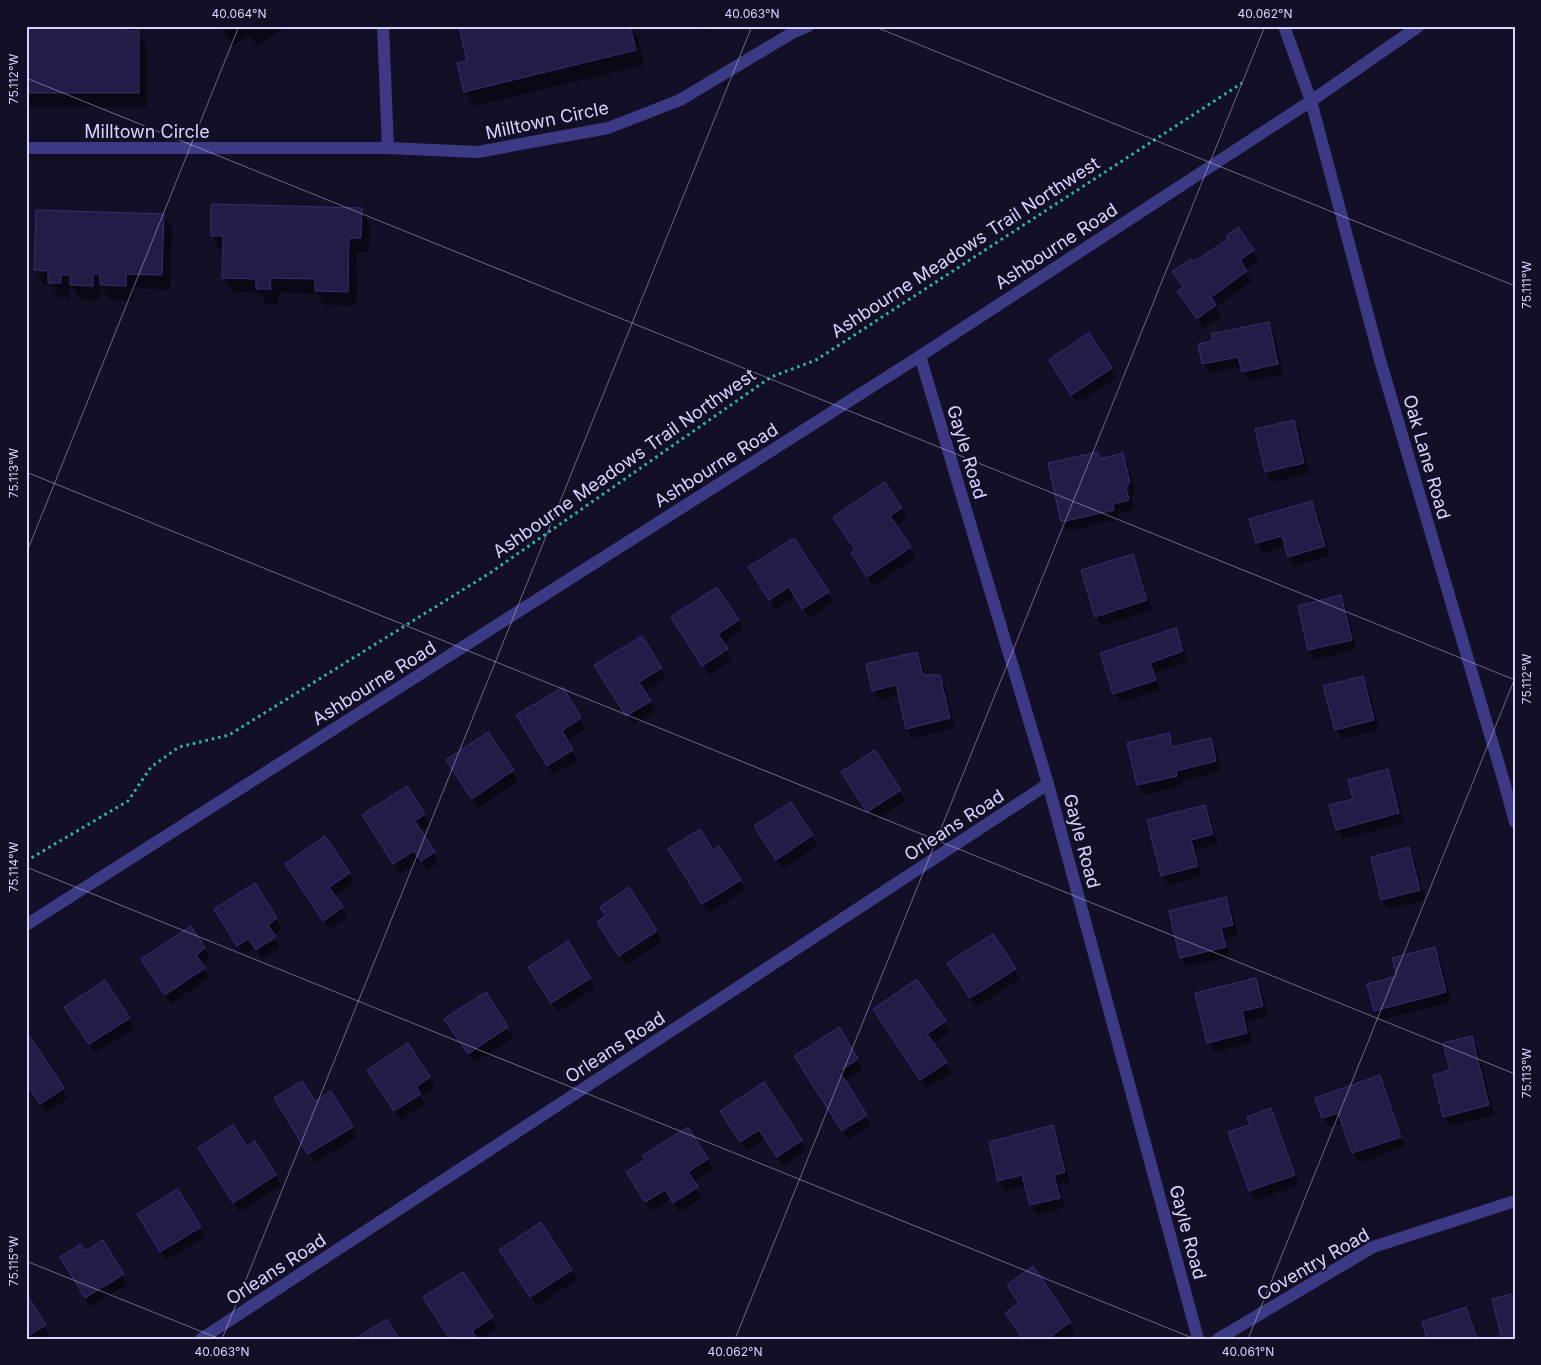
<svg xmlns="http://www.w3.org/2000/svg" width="1541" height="1365" font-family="Inter,sans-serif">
<rect width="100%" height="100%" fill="#130f26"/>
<g fill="#0007">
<path d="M39 26H63V30H106V26H133L135 32H139L147 47V107H26V29H39Z"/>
<path d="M220 26H288L256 46 249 35 232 46Z"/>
<path d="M630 26 638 40 644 65 474 106 465 91 469 62Z"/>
<path d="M701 26H718L705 32Z"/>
<path d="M361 209 370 224 369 253 357 252 356 306 324 305 318 294 278 293V304H266L260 293 232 292 223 278 224 250H220L212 235Z"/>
<path d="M164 215 172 230 170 290 134 288 133 301 110 300 103 289H101L100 300 80 299 74 289H69V298L58 297 51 285H44L35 270Z"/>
<path d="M1253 251 1259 260 1245 270 1252 281 1216 307 1221 316 1203 328 1184 301V288L1195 263Z"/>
<path d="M1268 323 1274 333 1283 374 1249 381 1243 372 1242 366 1209 374 1204 364 1200 345 1214 342Z"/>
<path d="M1111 368 1116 378 1078 403 1056 370Z"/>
<path d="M1293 421 1299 431 1309 473 1272 482 1267 472 1257 430Z"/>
<path d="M1098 453 1102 460 1123 455 1128 465 1135 493 1131 497 1134 509 1118 513 1119 519 1068 531 1062 521Z"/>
<path d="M1312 502 1317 512 1330 556 1294 566 1289 557 1286 546 1263 553 1257 543 1251 519Z"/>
<path d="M901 508 907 518 895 526 916 558 873 586 858 563 856 550 841 527Z"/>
<path d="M794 539 833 602 809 618 795 596 776 609 756 577Z"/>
<path d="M1132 555 1138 565 1152 610 1102 626 1096 616Z"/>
<path d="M1340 597 1346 606 1356 649 1315 660 1310 650 1299 607Z"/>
<path d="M738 621 743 630 723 644 732 660 709 675 678 627Z"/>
<path d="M1175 630 1181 639 1188 661 1155 673 1160 690 1120 703 1115 693Z"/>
<path d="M917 653 922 663 925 676 940 677 945 687 955 728 913 738 907 729 899 695 879 700 874 691Z"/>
<path d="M661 668 666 678 644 692 656 711 633 725 601 675Z"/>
<path d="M1362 677 1368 687 1379 730 1342 739 1336 730Z"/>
<path d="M562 689 586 728 566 741 578 760 553 775 518 716Z"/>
<path d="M488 734 518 781 478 808 453 770Z"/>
<path d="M1168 734 1175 748 1210 739 1216 749 1221 771 1181 781 1182 785 1144 795 1138 785 1128 744Z"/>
<path d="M1387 771 1393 780 1404 823 1343 839 1337 830 1355 800Z"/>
<path d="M848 782 900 791 905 801 873 821Z"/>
<path d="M407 788 430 825 420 831 439 863 428 870 421 860 400 873 370 825Z"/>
<path d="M790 804 817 846 782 869 761 836Z"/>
<path d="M1205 806 1210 816 1217 844 1196 850 1202 876 1168 885 1162 876Z"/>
<path d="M1409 849 1414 858 1425 900 1388 909 1382 900Z"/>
<path d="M712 852 740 881 745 890 709 913 675 859Z"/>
<path d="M349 873 354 883 334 896 348 917 329 929 292 874Z"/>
<path d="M255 885 282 929 273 935 280 947 262 959 255 947 244 954 222 919Z"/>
<path d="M1226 898 1231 908 1238 935 1225 938 1230 957 1187 967 1181 957Z"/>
<path d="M607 917 656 931 662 941 626 965 604 932Z"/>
<path d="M190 928 210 959 201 965 209 978 171 1004 148 969Z"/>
<path d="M1435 949 1440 958 1451 1002 1380 1020 1375 1010Z"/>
<path d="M1014 970 1020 979 976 1007 954 973Z"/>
<path d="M536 977 590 978 595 988 558 1012Z"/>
<path d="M1255 979 1261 989 1268 1016 1247 1021 1252 1043 1214 1052 1209 1042Z"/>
<path d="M917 981 950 1032 933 1043 951 1073 927 1089 874 1010Z"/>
<path d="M485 994 513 1038 474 1063 452 1029Z"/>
<path d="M72 1017 129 1018 134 1028 95 1053Z"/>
<path d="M26 1033 68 1098 46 1113 33 1093 26 1098Z"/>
<path d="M1471 1037 1477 1047 1494 1115 1450 1126 1445 1117 1434 1076 1452 1071Z"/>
<path d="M857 1059 863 1069 844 1082 871 1126 848 1140 802 1066Z"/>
<path d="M429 1077 435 1087 421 1096 425 1104 401 1120 374 1080Z"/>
<path d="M1379 1077 1385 1087 1405 1146 1359 1163 1353 1153 1343 1123 1329 1127 1323 1118 1317 1098Z"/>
<path d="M331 1092 357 1137 315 1163 276 1098 314 1103Z"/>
<path d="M1271 1110 1276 1119 1299 1185 1256 1200 1250 1191 1252 1125Z"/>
<path d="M727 1121 801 1141 806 1150 783 1166 766 1139 747 1151Z"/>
<path d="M1053 1127 1058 1137 1070 1182 1059 1184 1064 1208 1037 1214 1031 1205 1026 1185 1005 1191 1000 1181 990 1143Z"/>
<path d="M688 1128 713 1169 693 1182 702 1198 679 1212 671 1199 652 1211 633 1182 646 1160Z"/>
<path d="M255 1143 281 1185 239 1212 205 1158 246 1148Z"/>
<path d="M177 1191 205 1237 166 1260 139 1214Z"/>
<path d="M102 1242 128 1284 91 1307 61 1257 85 1253Z"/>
<path d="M507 1260 571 1270 577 1280 537 1306Z"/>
<path d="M1033 1268 1075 1333 1066 1339H1024L1021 1304Z"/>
<path d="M463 1274 497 1328 480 1339H450Z"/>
<path d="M26 1295 50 1335 45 1339H26Z"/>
<path d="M1466 1309 1471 1318 1478 1339H1428Z"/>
</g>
<g fill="#241b47" stroke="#3b2d73">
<path d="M38 26H55V28H105V26H128V31H139V93H26V28H38Z"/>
<path d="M459 26H630L636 50 464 92 457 63 467 61Z"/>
<path d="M211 204 362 208 361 238H349L348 292 315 291V279L270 278 271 289H256V279L222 278 223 236H211Z"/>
<path d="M36 210 164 214 162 275 126 274V286L100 285V274H93V286L70 285V275H61V283H48V271L34 270Z"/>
<path d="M1238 227 1254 250 1240 260 1247 271 1211 297 1216 305 1197 319 1177 291 1183 287 1172 272 1190 259 1195 261 1228 239 1226 236Z"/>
<path d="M1269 322 1278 364 1242 372 1238 357 1202 364 1198 344 1213 341 1211 334Z"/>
<path d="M1089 333 1112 368 1071 395 1049 360Z"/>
<path d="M1294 420 1304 463 1265 472 1255 429Z"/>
<path d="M1098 452 1100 459 1123 453 1130 483 1126 487 1129 500 1113 504 1114 510 1061 522 1048 463Z"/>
<path d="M885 482 902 508 890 516 911 547 867 577 851 553 855 550 833 517Z"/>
<path d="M1312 501 1325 546 1288 557 1282 536 1256 543 1249 519Z"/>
<path d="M794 538 829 592 802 609 789 587 769 600 748 567Z"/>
<path d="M1133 554 1147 600 1095 617 1081 570Z"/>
<path d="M717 587 739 620 718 634 728 649 702 666 671 617Z"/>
<path d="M1341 595 1352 640 1308 650 1298 606Z"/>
<path d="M1176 628 1183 651 1150 663 1156 680 1113 694 1100 653Z"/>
<path d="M642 636 662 668 639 682 651 701 626 716 594 665Z"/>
<path d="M917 652 923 675H940L950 718 906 729 896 685 872 691 866 664Z"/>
<path d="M1363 676 1374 720 1335 730 1323 686Z"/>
<path d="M563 687 581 718 562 731 573 750 547 766 516 715Z"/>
<path d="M488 732 514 770 472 799 446 760Z"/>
<path d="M1169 733 1172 747 1211 738 1216 761 1176 771 1177 776 1137 785 1127 743Z"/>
<path d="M875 750 901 790 867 812 841 772Z"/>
<path d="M1388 769 1399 813 1336 830 1329 805 1353 799 1348 780Z"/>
<path d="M407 786 425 814 415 821 435 852 421 861 414 851 393 864 362 815Z"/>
<path d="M791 802 813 835 776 860 754 826Z"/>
<path d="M1205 805 1213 834 1191 840 1198 866 1161 876 1147 820Z"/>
<path d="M700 829 713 850 719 846 741 880 702 904 668 849Z"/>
<path d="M325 836 350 873 329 887 343 907 323 921 285 864Z"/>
<path d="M1409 847 1420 890 1381 900 1371 857Z"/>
<path d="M255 883 277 918 268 925 276 937 256 950 248 939 237 946 214 909Z"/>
<path d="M629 887 657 931 619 956 597 922 606 916 600 907Z"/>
<path d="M1226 897 1233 925 1221 928 1226 947 1180 958 1169 911Z"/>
<path d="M191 926 205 948 196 955 205 968 165 995 141 959Z"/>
<path d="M993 934 1016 969 970 998 947 963Z"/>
<path d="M568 941 591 978 551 1003 528 967Z"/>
<path d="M1435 947 1446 992 1374 1011 1367 984 1397 976 1392 958Z"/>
<path d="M1256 978 1263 1006 1242 1011 1247 1033 1207 1043 1195 993Z"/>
<path d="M917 979 946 1021 927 1034 947 1062 920 1080 873 1009Z"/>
<path d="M105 980 130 1018 89 1044 64 1007Z"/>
<path d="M486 992 508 1027 468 1054 444 1019Z"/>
<path d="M839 1027 858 1059 839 1071 867 1115 842 1131 794 1056Z"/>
<path d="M26 1031 64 1088 40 1104 26 1085Z"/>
<path d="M1472 1036 1489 1105 1443 1117 1433 1075 1450 1070 1443 1043Z"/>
<path d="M408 1043 430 1077 416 1087 421 1094 394 1111 367 1070Z"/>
<path d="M1380 1075 1401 1137 1352 1153 1338 1113 1322 1118 1315 1098Z"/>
<path d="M302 1081 315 1101 331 1091 353 1127 308 1154 274 1098Z"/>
<path d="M764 1082 802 1140 777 1157 759 1130 740 1142 720 1111Z"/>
<path d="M1271 1108 1295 1175 1249 1191 1228 1132 1250 1125 1247 1117Z"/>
<path d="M233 1125 247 1146 255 1141 276 1175 233 1203 198 1148Z"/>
<path d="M1053 1125 1065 1172 1054 1175 1060 1198 1030 1205 1022 1175 998 1181 989 1142Z"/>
<path d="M688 1127 708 1159 688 1172 698 1187 673 1203 665 1190 645 1202 626 1172 645 1160 642 1156Z"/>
<path d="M178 1189 201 1227 160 1252 137 1214Z"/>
<path d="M541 1222 572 1270 530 1297 499 1250Z"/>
<path d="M103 1240 124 1274 85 1298 60 1257 81 1244 85 1251Z"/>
<path d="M1033 1266 1071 1322 1047 1339H1023L1005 1313 1019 1303 1007 1285Z"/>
<path d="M463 1272 493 1317 472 1331 476 1337 473 1339H450L423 1297Z"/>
<path d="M26 1293 46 1325 26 1337Z"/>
<path d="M1515 1293V1339H1502L1492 1299Z"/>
<path d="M1466 1307 1477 1339H1427L1422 1322Z"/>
<path d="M387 1319 399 1339H355Z"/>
</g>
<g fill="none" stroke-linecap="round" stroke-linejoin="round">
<path stroke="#2fb8b0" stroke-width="3" stroke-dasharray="2.5 4" stroke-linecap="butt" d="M26 861 128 801 151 767 179 747 229 735 490 573 771 377 816 360 1242 83"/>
<g stroke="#3d3a85" stroke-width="12">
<path d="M383 26 388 148"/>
<path d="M1284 26 1311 101 1380 360 1506 789 1515 822"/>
<path d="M26 148H388L478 152 608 128 680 100 792 33 808 26"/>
<path d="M920 356 1048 784 1198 1339"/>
<path d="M26 925 920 356 1311 101 1419 26"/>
<path d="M201 1339 1048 784"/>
<path d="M1218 1339 1373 1247 1515 1201"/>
</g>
</g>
<path fill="none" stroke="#d9d4ff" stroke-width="1" stroke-opacity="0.45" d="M873 26 1515 286M26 78 1515 680M26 472 1515 1074M26 554 239 26M26 867 1195 1339M26 1261 220 1339M222 1339 752 26M735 1339 1265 26M1248 1339 1515 678"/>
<g text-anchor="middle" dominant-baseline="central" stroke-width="4" stroke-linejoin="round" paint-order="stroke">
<g font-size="18" fill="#d9d4ff" stroke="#130f26">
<text transform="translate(547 120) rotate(-12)">Milltown Circle</text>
<text x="147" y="131">Milltown Circle</text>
<text transform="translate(1056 246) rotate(-33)">Ashbourne Road</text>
<text transform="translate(965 247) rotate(-33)">Ashbourne Meadows Trail Northwest</text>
<text transform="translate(967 452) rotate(73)">Gayle Road</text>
<text transform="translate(1427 457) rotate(74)">Oak Lane Road</text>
<text transform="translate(624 463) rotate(-35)">Ashbourne Meadows Trail Northwest</text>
<text transform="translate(716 465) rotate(-32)">Ashbourne Road</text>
<text transform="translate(374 683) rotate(-32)">Ashbourne Road</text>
<text transform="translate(954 825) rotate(-33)">Orleans Road</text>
<text transform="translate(1082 841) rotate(75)">Gayle Road</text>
<text transform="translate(615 1047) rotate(-33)">Orleans Road</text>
<text transform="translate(1188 1232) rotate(75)">Gayle Road</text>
<text transform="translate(1313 1264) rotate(-30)">Coventry Road</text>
<text transform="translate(276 1269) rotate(-33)">Orleans Road</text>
</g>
</g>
<rect width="1541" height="1365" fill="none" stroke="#130f26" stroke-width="55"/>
<rect x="28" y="28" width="1486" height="1310" fill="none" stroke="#d9d4ff" stroke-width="2"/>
<g font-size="12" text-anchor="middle" fill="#d9d4ff">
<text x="239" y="18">40.064°N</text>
<text x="752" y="18">40.063°N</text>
<text x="1265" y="18">40.062°N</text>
<text transform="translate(14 79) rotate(-90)" y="4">75.112°W</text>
<text transform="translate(1527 285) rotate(-90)" y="4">75.111°W</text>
<text transform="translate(14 473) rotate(-90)" y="4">75.113°W</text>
<text transform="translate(1527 679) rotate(-90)" y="4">75.112°W</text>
<text transform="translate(14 867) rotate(-90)" y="4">75.114°W</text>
<text transform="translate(1527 1073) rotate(-90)" y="4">75.113°W</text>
<text transform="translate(14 1261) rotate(-90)" y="4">75.115°W</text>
<text x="222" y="1356">40.063°N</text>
<text x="735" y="1356">40.062°N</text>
<text x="1248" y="1356">40.061°N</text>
</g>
</svg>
